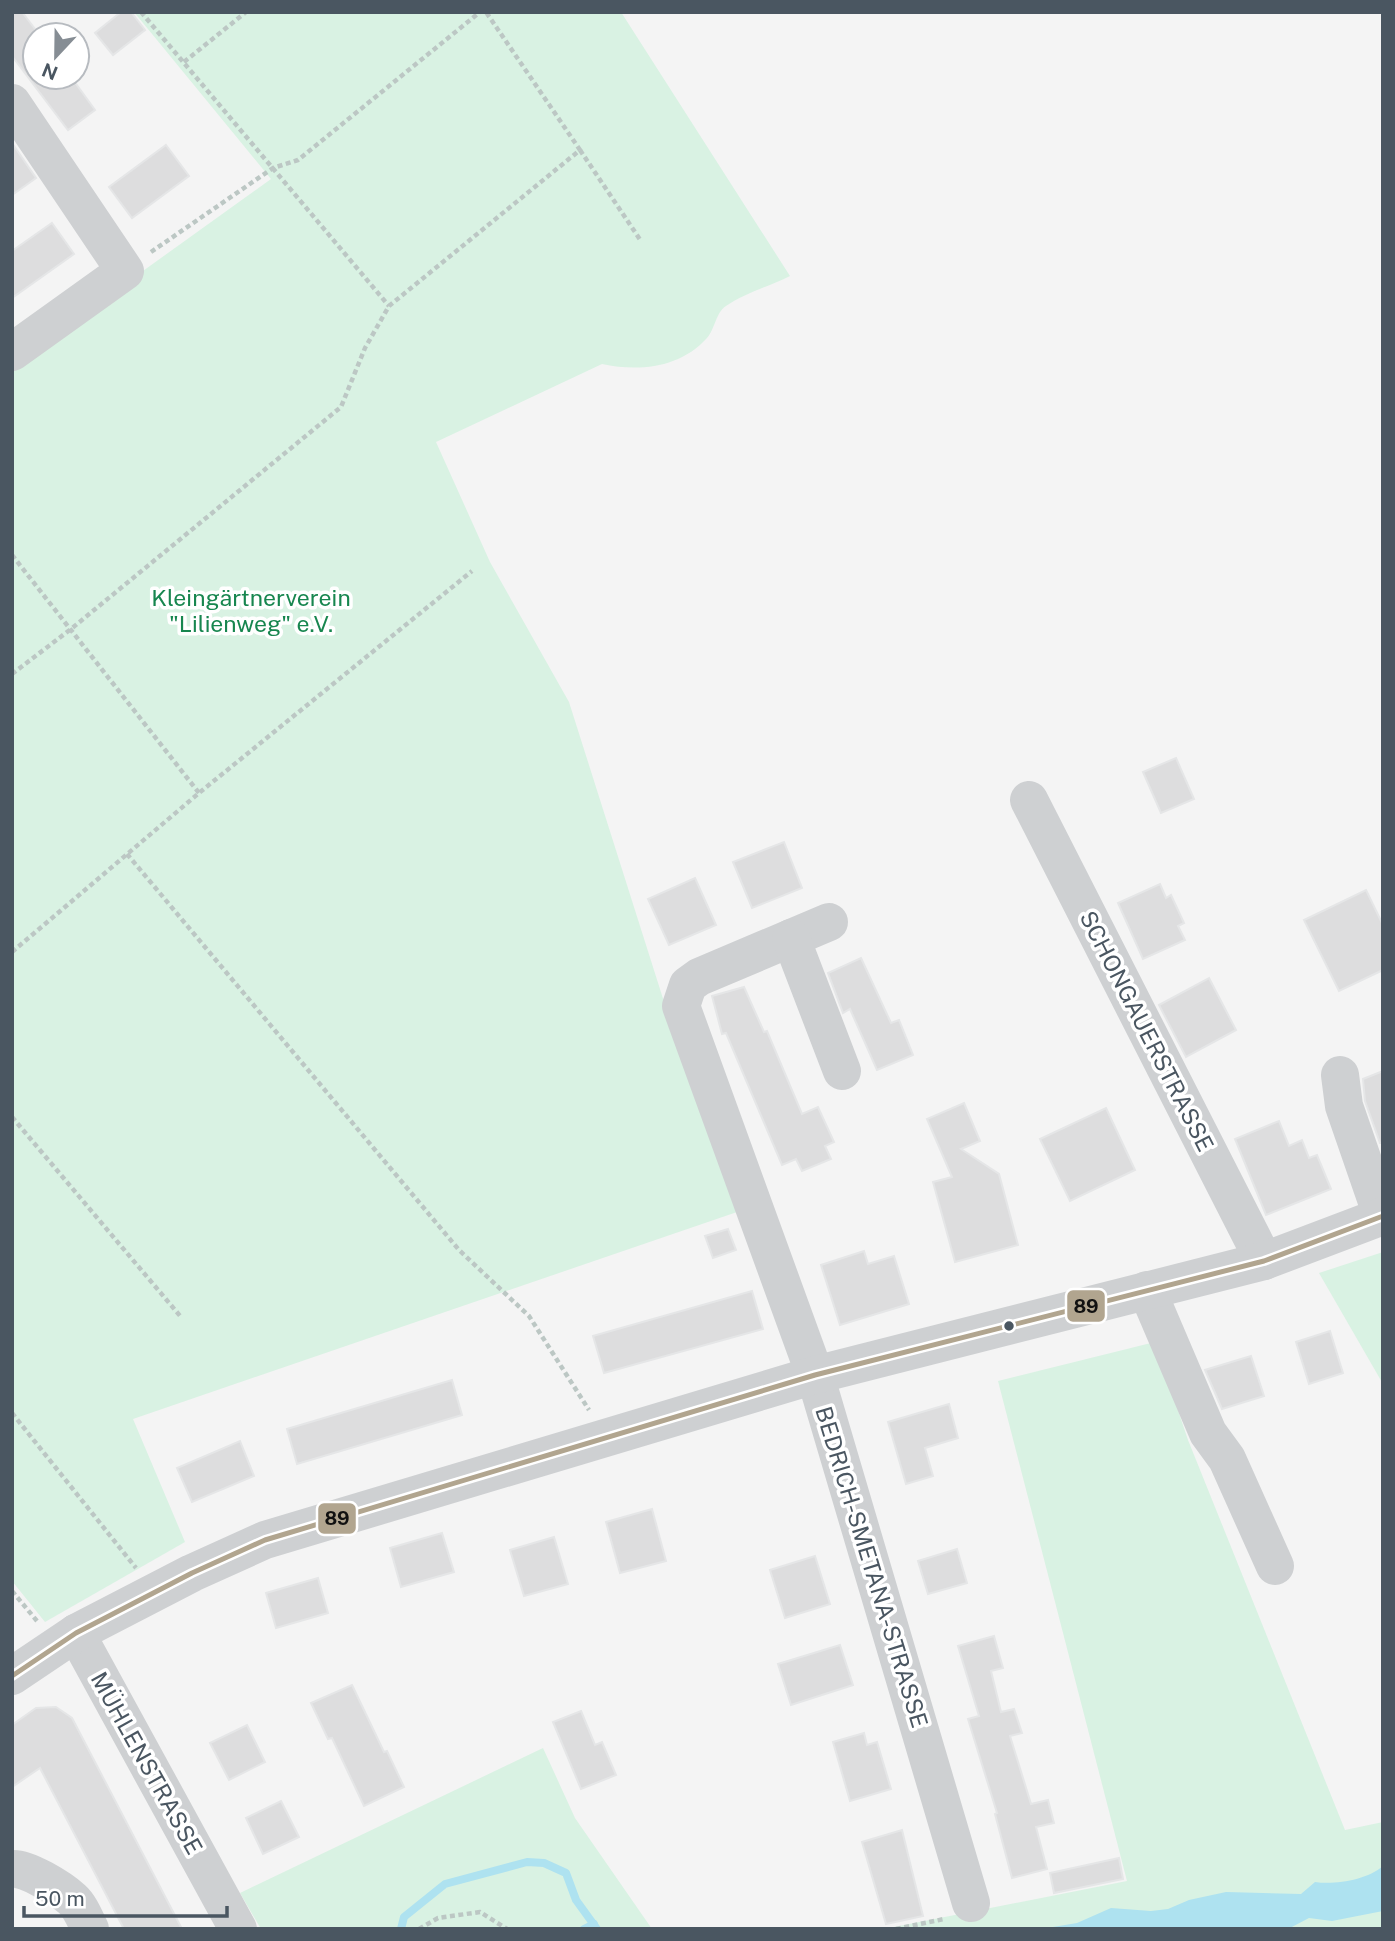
<svg xmlns="http://www.w3.org/2000/svg" width="1395" height="1941" font-family="'Public Sans',sans-serif">
<rect width="100%" height="100%" fill="#f4f4f4"/>
<g fill="#d9f2e3">
<path d="M134 12H621L790 276C770 286 745 293 726 306 716 312 715 329 707 338 680 368 639 372 602 364L436 442 490 562 569 702 666 1008 740 1211 133 1419 185 1542 45 1622 12 1581V365L271 179Z"/>
<path d="M1383 1252V1384L1319 1273Z"/>
<path d="M1155 1342 1188 1440 1345 1830 1383 1822V1929H884L1127 1881 998 1381Z"/>
<path d="M543 1748 575 1818 652 1929H261L240 1893Z"/>
</g>
<path fill="#aee2f0" d="M1383 1866V1911L1332 1921 1309 1918 1288 1929H1041L1077 1923 1111 1908 1151 1911 1168 1909 1189 1900 1226 1892 1301 1894 1315 1882C1335 1885 1367 1880 1383 1866Z"/>
<g fill="none" stroke-linecap="round" stroke-linejoin="round">
<g stroke="#aee2f0" stroke-width="8">
<path d="M401 1929 404 1917 445 1884 527 1862 544 1863 566 1873 576 1900 597 1929"/>
<path d="M584 1929 594 1924"/>
</g>
</g>
<g fill="#ddddde" stroke="#e5e6e7" stroke-width="2">
<path d="M12 12H22L35 29V77H71L95 110 68 130 12 56Z"/>
<path d="M121 12H131L145 30 113 55 95 33Z"/>
<path d="M12 143 36 178 12 195Z"/>
<path d="M166 145 189 176 132 218 109 187Z"/>
<path d="M52 223 74 254 12 298V251Z"/>
<path d="M1176 758 1194 799 1161 813 1143 772Z"/>
<path d="M784 842 802 888 752 908 733 862Z"/>
<path d="M695 878 716 925 669 945 648 899Z"/>
<path d="M1160 884 1166 898 1171 895 1184 923 1178 926 1185 940 1143 959 1118 903Z"/>
<path d="M1366 890 1383 925V970L1339 991 1304 920Z"/>
<path d="M861 958 891 1023 899 1020 913 1055 877 1070 850 1009 843 1013 828 973Z"/>
<path d="M1209 978 1236 1030 1186 1057 1159 1005Z"/>
<path d="M744 987 764 1032 767 1031 802 1114 818 1107 834 1142 825 1146 831 1159 802 1171 796 1159 782 1165 726 1033 722 1034 712 996Z"/>
<path d="M1383 1071V1143H1380L1365 1101 1363 1079Z"/>
<path d="M964 1103 980 1141 961 1149 999 1174 1018 1245 955 1262 933 1182 952 1177 927 1119Z"/>
<path d="M1106 1108 1135 1170 1070 1201 1040 1139Z"/>
<path d="M1279 1121 1289 1146 1302 1140 1309 1158 1317 1155 1331 1189 1266 1215 1235 1139Z"/>
<path d="M728 1229 736 1250 713 1258 705 1236Z"/>
<path d="M864 1251 868 1264 894 1256 909 1304 840 1325 821 1265Z"/>
<path d="M752 1291 763 1329 604 1373 593 1336Z"/>
<path d="M1330 1331 1343 1373 1309 1384 1296 1342Z"/>
<path d="M1251 1356 1264 1396 1222 1409 1205 1370Z"/>
<path d="M452 1380 462 1415 297 1464 287 1429Z"/>
<path d="M949 1404 958 1438 925 1448 933 1476 906 1484 888 1422Z"/>
<path d="M240 1441 254 1476 192 1502 177 1468Z"/>
<path d="M652 1509 666 1561 620 1573 606 1522Z"/>
<path d="M442 1533 454 1572 401 1587 390 1548Z"/>
<path d="M554 1537 568 1584 524 1596 510 1550Z"/>
<path d="M957 1549 967 1583 928 1594 918 1561Z"/>
<path d="M815 1556 830 1604 785 1618 770 1570Z"/>
<path d="M318 1578 328 1613 276 1628 266 1593Z"/>
<path d="M994 1636 1003 1668 991 1671 1001 1712 1014 1709 1022 1733 1010 1736 1031 1804 1048 1800 1054 1823 1036 1827 1047 1869 1012 1878 995 1814 997 1813 968 1719 979 1716 958 1646Z"/>
<path d="M840 1645 853 1685 791 1705 778 1664Z"/>
<path d="M352 1685 384 1752 387 1751 404 1787 364 1806 332 1738 328 1739 311 1703Z"/>
<path d="M56 1707 72 1718 182 1929H124L40 1768 12 1787V1725L36 1708Z"/>
<path d="M581 1711 595 1745 602 1742 616 1775 581 1789 553 1722Z"/>
<path d="M247 1725 265 1762 229 1780 210 1743Z"/>
<path d="M864 1733 867 1745 877 1742 891 1789 850 1801 833 1742Z"/>
<path d="M281 1801 299 1837 263 1854 246 1818Z"/>
<path d="M902 1830 923 1916 886 1924 862 1842Z"/>
<path d="M1119 1858 1123 1879 1054 1893 1050 1873Z"/>
</g>
<g fill="none" stroke-linecap="round" stroke-linejoin="round">
<g stroke="#bcc7c4" stroke-width="4.5" stroke-dasharray="5 3.5" stroke-linecap="butt">
<path d="M141 12 389 306"/>
<path d="M184 62 246 12"/>
<path d="M580 150 641 241"/>
<path d="M151 252 273 168 298 160 480 12"/>
<path d="M12 555 199 793"/>
<path d="M12 674 71 629 341 407 365 348 389 306 580 150 486 12"/>
<path d="M127 854 459 1250 529 1316 589 1410"/>
<path d="M12 952 199 793 472 571"/>
<path d="M12 1117 181 1317"/>
<path d="M12 1413 136 1568"/>
<path d="M12 1591 37 1621"/>
<path d="M419 1929 438 1918 480 1912 507 1929"/>
<path d="M896 1929 944 1919"/>
</g>
<g stroke="#ced0d2" stroke-width="38">
<path d="M12 103 125 271 12 352"/>
<path d="M1029 800 1264 1261"/>
<path d="M829 922 699 977 688 985 681 1006 815 1375 971 1903"/>
<path d="M791 938 842 1071"/>
<path d="M1340 1075 1344 1106 1382 1216"/>
<path d="M1147 1290 1208 1433 1227 1459 1275 1566"/>
<path d="M76 1633 238 1929"/>
<path d="M12 1676 76 1633 192 1573 265 1540 815 1375 1264 1261 1383 1216"/>
<path d="M12 1869C26 1867 61 1889 72 1899 80 1906 85 1919 90 1929"/>
</g>
<defs>
<path id="bus-1" d="M12 1676 76 1633 192 1573 265 1540 815 1375 1264 1261 1383 1216"/>
</defs>
<use href="#bus-1" stroke="#fff" stroke-width="10"/>
<use href="#bus-1" stroke="#b1a58f" stroke-width="5"/>
</g>
<circle fill="#4a5661" stroke="#fff" stroke-width="2.5" cx="1009" cy="1326" r="6"/>
<g text-anchor="middle" dominant-baseline="central" stroke-width="7" stroke-linejoin="round" paint-order="stroke">
<g font-size="23" fill="#17864f" stroke="#fff">
<text x="251" y="597">Kleingärtnerverein<tspan x="251" dy="26">"Lilienweg" e.V.</tspan></text>
</g>
<g font-size="23" fill="#4a5661" stroke="#fff">
<text transform="translate(1147 1031) rotate(63)">SCHONGAUERSTRASSE</text>
<text transform="translate(872 1567) rotate(73)">BEDRICH-SMETANA-STRASSE</text>
<text transform="translate(147 1763) rotate(61)">MÜHLENSTRASSE</text>
</g>
</g>
<g stroke="#fff" stroke-width="2.5">
<rect x="1066" y="1289" width="40" height="34" rx="7" fill="#b1a58f"/>
<rect x="317" y="1502" width="40" height="33" rx="7" fill="#b1a58f"/>
</g>
<g font-size="19" text-anchor="middle" font-weight="bold" fill="#111">
<text x="1086" y="1313">89</text>
<text x="337" y="1525">89</text>
</g>
<rect width="1395" height="1941" fill="none" stroke="#4a5661" stroke-width="28"/>
<g transform="translate(56 56) rotate(202)"><circle r="33" fill="#ffffff" stroke="#b7bbc0" stroke-width="2"/>
<path d="M0-5L12 26L0 18L-12 26Z" fill="#868d94"/>
<text y="-10" font-size="19" font-weight="bold" text-anchor="middle" fill="#4a5661">N</text>
</g>
<path d="M24 1906v10h203v-10" fill="none" stroke="#4a5661" stroke-width="3.5"/>
<text x="35" y="1906" font-size="21" fill="#4a5661" stroke="#ffffff" stroke-width="5" paint-order="stroke">50 m</text>
</svg>
